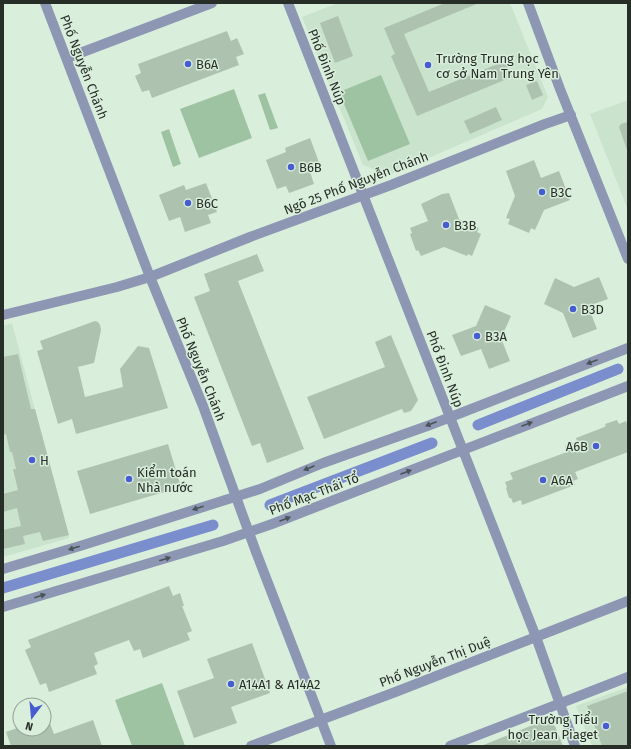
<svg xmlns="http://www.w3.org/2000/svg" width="631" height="749" font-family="'Fira Sans',sans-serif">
<rect width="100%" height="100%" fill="#daeedc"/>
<g fill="#c9e3cc">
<path d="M338 3H510L548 97 542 109 389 175 363 165 302 17Z"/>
<path d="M628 100V210L590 114Z"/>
<path d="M12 323 69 538 3 557V326Z"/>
<path d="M628 687V746H592L576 706Z"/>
</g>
<g fill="#9ec3a3">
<path d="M381 75 410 144 368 161 339 92Z"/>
<path d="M234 89 252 138 199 158 180 109Z"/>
<path d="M265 93 278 128 270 130 258 95Z"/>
<path d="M169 129 181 164 173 167 161 132Z"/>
<path d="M162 683 185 746H132L115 700Z"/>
</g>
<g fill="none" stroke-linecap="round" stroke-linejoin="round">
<g stroke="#7a8ece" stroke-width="11">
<path d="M478 425 618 369"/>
<path d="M270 505 432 443"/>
<path d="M3 588 213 525"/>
</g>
</g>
<g fill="#aec2b0">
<path d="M445 3H479L404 34 429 92 505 61 512 77 417 116 391 56 395 54 384 28Z"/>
<path d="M338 16 353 56 335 63 320 23Z"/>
<path d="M227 31 231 41 237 38 244 54 236 57 239 65 152 98 149 90 142 92 135 76 141 73 138 64Z"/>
<path d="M537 81 543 95 532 100 526 85Z"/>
<path d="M496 107 502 120 470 134 464 121Z"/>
<path d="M628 122V150H627L619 127 621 124Z"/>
<path d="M310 138 320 165 309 169 314 184 289 193 286 186 277 189 266 160 286 152 285 148Z"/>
<path d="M534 160 541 178 559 171 570 200 544 210 535 230 531 228 529 233 508 224 510 219 506 218 515 196 506 171Z"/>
<path d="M206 183 217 212 208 215 211 223 185 232 180 217 169 221 159 195 184 185 186 190Z"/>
<path d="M449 193 459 219 479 228 477 232 481 234 472 256 468 254 467 256 444 247 421 256 418 250 416 251 410 234 412 233 410 228 428 221 421 204 442 194Z"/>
<path d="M257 254 264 271 238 281 304 449 267 463 260 443 252 446 194 297 210 291 204 274Z"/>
<path d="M599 277 608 299 588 306 597 329 573 338 563 313 544 304 555 278 574 287Z"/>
<path d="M485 305 511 316 501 338 510 361 489 369 481 349 461 356 452 335 476 326Z"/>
<path d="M95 321 98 322 100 325 101 330 94 363 78 367 85 397 123 387 120 369 138 346 149 348 168 408 76 434 72 419 58 424 37 351 43 349 40 341Z"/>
<path d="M391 335 418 400 411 411 404 413 402 409 324 439 307 397 385 367 375 342Z"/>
<path d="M18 354 31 409H35L69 535 43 541 40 532 23 536 25 544 3 549V530L21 526 17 508 3 512V494L18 490 13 469H16L12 452H10L6 434 3 435V357Z"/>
<path d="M617 420 619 424 626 421 628 427V452L575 472 578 479 573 481 575 485 522 505 521 500 513 503 511 498H509L506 488 507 487 505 482 513 479 510 473 567 452 565 446 577 441 576 438 602 428 606 426 605 424Z"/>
<path d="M168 444 181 487 90 514 77 471Z"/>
<path d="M169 586 173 596 180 593 184 606H182L192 631 187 633 190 640 143 658 140 649 134 651 129 640 94 653 98 664 94 666 97 674 49 692 46 683 40 685 25 650 31 647 28 640Z"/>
<path d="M252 643 270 693 231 707 237 723 194 738 177 691 214 678 207 659Z"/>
<path d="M628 691V746H602L587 706Z"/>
<path d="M44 710H45L54 734 93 720 102 746H11L6 732 20 727V729H44Z"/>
<path d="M543 721 555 726 563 746H481Z"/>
</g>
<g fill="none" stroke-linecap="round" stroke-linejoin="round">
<g stroke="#8d97b4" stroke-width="10">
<path d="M45 3 150 277 203 406 256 552 331 746"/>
<path d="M288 3 536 637 575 746"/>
<path d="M528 3 560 89 628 259"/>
<path d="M67 58 212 3"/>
<path d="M3 315 117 287 150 277 250 237 391 185 545 124 571 115"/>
<path d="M3 569 80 546 260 489 323 463 430 425 628 348"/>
<path d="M3 607 223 541 272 524 628 386"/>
<path d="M251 746 398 691 628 601"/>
<path d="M450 746 628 677"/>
</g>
</g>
<defs><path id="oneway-solid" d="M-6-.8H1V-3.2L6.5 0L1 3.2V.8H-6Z"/></defs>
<g fill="#4a5358">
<use href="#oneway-solid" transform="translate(592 362) rotate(159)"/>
<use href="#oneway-solid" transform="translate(431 424) rotate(159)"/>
<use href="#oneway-solid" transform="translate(527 424) rotate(-21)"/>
<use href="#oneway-solid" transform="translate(309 468) rotate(157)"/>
<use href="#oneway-solid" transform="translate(406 472) rotate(-21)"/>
<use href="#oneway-solid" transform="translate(198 508) rotate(162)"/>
<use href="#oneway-solid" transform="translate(285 519) rotate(-21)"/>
<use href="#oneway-solid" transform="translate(74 548) rotate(163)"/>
<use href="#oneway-solid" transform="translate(165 559) rotate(-17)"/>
<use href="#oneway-solid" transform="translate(40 596) rotate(-17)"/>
</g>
<g fill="#465cd0" stroke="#daeedc" stroke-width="1.5">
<circle cx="188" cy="64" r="4"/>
<circle cx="428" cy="65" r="4"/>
<circle cx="291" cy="167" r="4"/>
<circle cx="542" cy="192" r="4"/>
<circle cx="188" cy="203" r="4"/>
<circle cx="446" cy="225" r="4"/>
<circle cx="573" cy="309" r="4"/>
<circle cx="477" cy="336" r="4"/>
<circle cx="596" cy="446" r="4"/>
<circle cx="32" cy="460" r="4"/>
<circle cx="129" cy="479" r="4"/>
<circle cx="543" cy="480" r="4"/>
<circle cx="231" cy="684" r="4"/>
<circle cx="606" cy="726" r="4"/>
</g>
<g text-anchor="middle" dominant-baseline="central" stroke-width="3" stroke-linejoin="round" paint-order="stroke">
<g font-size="13" fill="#262e27" stroke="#daeedc" text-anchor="start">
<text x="436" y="58">Trường Trung học<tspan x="436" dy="15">cơ sở Nam Trung Yên</tspan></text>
<text x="196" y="64">B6A</text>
<text x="299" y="167">B6B</text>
<text x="550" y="192">B3C</text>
<text x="196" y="203">B6C</text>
<text x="454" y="225">B3B</text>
<text x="581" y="309">B3D</text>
<text x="485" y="336">B3A</text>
<text x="588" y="446" text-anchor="end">A6B</text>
<text x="40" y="460">H</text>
<text x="137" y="472">Kiểm toán<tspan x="137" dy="15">Nhà nước</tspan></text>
<text x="551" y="480">A6A</text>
<text x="239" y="684">A14A1 &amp; A14A2</text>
<text x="598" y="719" text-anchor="end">Trường Tiểu<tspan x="598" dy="15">học Jean Piaget</tspan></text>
</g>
<g font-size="13" fill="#262e27" stroke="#daeedc">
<text transform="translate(84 67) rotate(69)">Phố Nguyễn Chánh</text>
<text transform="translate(327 67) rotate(68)">Phố Đinh Núp</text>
<text transform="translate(356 183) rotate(-21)">Ngõ 25 Phố Nguyễn Chánh</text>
<text transform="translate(201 369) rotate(68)">Phố Nguyễn Chánh</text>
<text transform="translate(445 369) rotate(69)">Phố Đinh Núp</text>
<text transform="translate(314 494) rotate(-21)">Phố Mạc Thái Tổ</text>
<text transform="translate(435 662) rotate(-21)">Phố Nguyễn Thị Duệ</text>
</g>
</g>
<rect width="631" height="749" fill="none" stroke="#262e27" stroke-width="8"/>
<g transform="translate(32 717) rotate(196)"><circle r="19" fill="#daeedc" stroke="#92a194"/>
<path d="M0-3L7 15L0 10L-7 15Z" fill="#465cd0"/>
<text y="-6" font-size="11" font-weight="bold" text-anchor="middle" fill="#262e27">N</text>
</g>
</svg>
